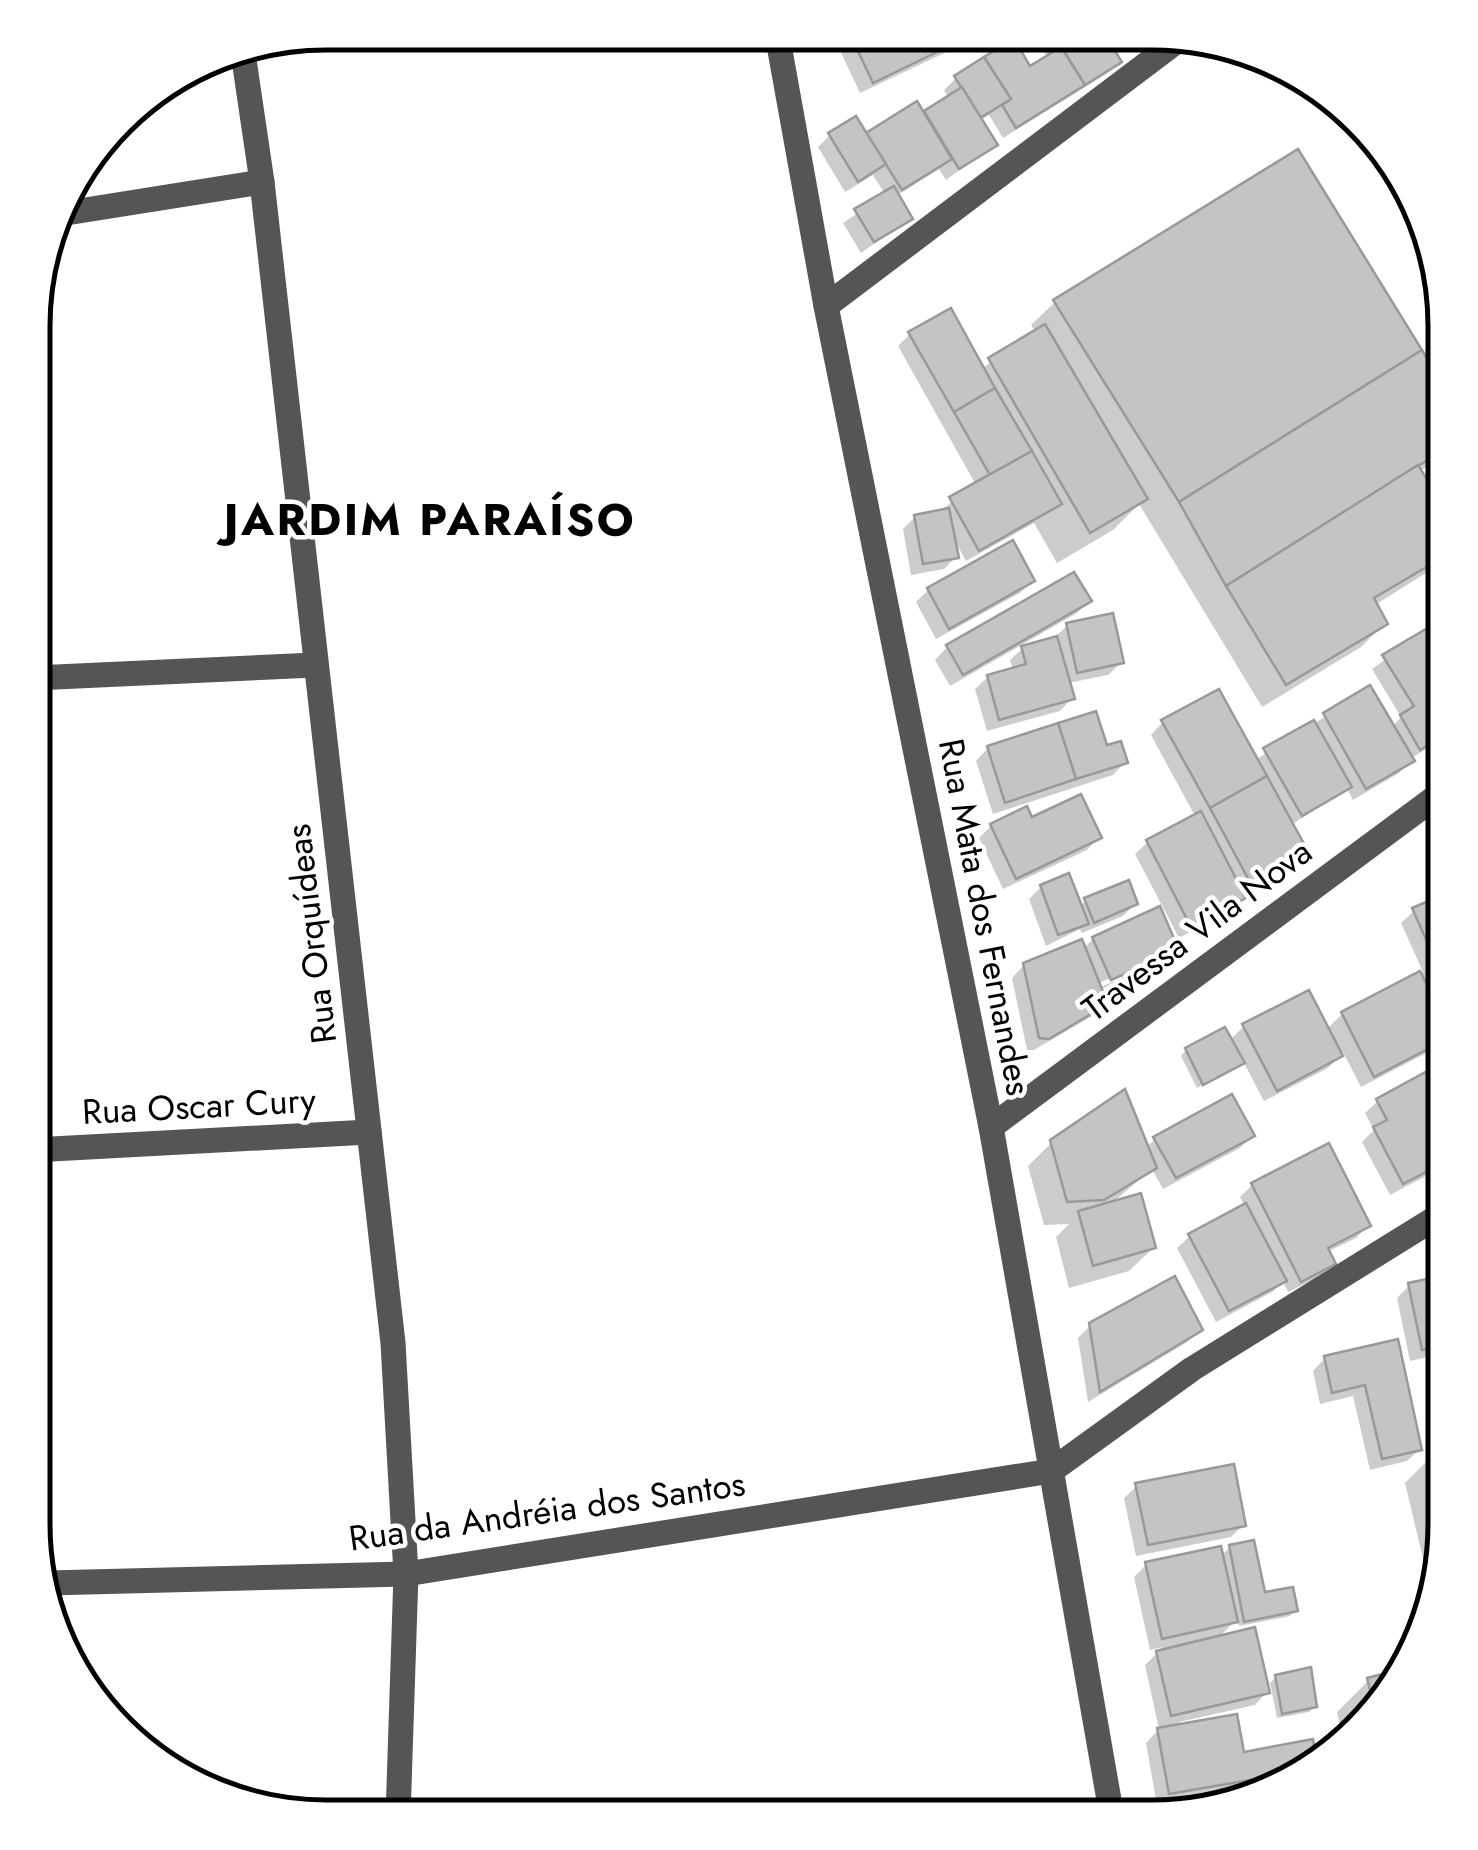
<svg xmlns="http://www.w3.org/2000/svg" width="1478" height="1850" font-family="Jost,sans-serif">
<rect width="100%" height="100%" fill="#fff"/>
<g fill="#0003" fill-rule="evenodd">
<path d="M844 34H969L957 47 860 93 836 42Z"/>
<path d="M1048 35H1140L1113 52 1119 62 1106 74 1003 138 989 115 979 121 994 145 946 180 939 169 896 196 910 219 861 253 843 223 885 194 873 175 845 192 818 147 830 135 866 136 923 114 949 98 944 90 956 78 1029 70 1048 58 1039 43Z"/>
<path d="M1297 152 1445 393V456L1420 471 1445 513V561L1375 605 1385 623 1361 647 1262 707 1139 504 1113 530 1057 563 1034 523 966 561 954 539 956 557 944 569 911 575 903 529 915 517 938 512 976 485 898 346 910 334 982 368 1036 333 1031 325 1055 302Z"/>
<path d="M1012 543 1032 581 1020 593 936 639 916 602 928 590Z"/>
<path d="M1089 601 1077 613 950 686 935 660 947 647Z"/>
<path d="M1445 616V737L1410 759 1399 773 1353 800 1347 789 1291 825 1305 852 1293 864 1240 893 1243 898 1231 910 1179 938 1135 854 1148 842 1195 816 1151 735 1163 722 1255 760 1370 689 1392 727 1401 717 1372 669Z"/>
<path d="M1068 625 1121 663 1108 675 1068 683 1072 698 1060 711 987 731 975 689 988 677 1013 670 1010 660 1023 648 1055 637Z"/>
<path d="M988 748 1125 762 1113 775 993 814 976 761Z"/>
<path d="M1030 820 1099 837 1087 850 1003 889 979 838 991 826Z"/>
<path d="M1041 887 1079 907 1086 900 1135 904 1123 916 1082 933 1080 929 1046 946 1029 899Z"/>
<path d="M1445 896V1010L1439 1013 1445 1040 1438 1047 1361 1087 1343 1052 1328 1068 1264 1101 1243 1061 1197 1088 1181 1056 1186 1050 1230 1040 1244 1026 1327 1029 1342 1014 1423 972 1401 923 1414 911Z"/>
<path d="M1093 939 1176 950 1163 962 1099 990 1105 1004 1092 1016 1034 1050H1027L1012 978 1024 965 1083 949ZM1164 954V959L1101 987 1099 983Z"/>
<path d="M1430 1072 1445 1100V1166L1390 1195 1362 1142 1374 1130 1365 1113 1378 1101Z"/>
<path d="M1252 1136 1240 1148 1163 1189 1152 1169 1113 1202 1153 1248 1129 1271 1069 1288 1056 1237 1069 1224 1044 1225 1028 1166 1052 1142 1146 1148 1155 1139Z"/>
<path d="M1252 1185 1368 1225 1356 1238 1327 1252 1333 1264 1321 1276 1288 1292 1283 1282 1272 1292 1216 1322 1177 1248 1190 1236 1245 1207 1240 1197Z"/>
<path d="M1445 1278V1353L1410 1361 1397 1298 1410 1285Z"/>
<path d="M1091 1325 1200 1330 1187 1342 1088 1402 1078 1338Z"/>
<path d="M1396 1342 1420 1449 1407 1461 1370 1470 1353 1396 1320 1404 1313 1371 1325 1358Z"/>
<path d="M1445 1456V1544L1430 1588 1405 1483 1429 1459Z"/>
<path d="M1137 1486 1243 1525 1231 1537 1136 1556 1124 1498Z"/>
<path d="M1230 1547 1263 1595 1295 1610 1290 1616 1239 1626 1237 1619 1218 1638 1267 1692 1255 1705 1179 1722 1180 1727 1242 1755 1314 1764 1298 1779 1176 1815 1192 1799 1157 1805 1146 1743 1159 1729 1145 1665 1163 1647 1150 1650 1134 1577 1147 1564 1221 1556Z"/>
<path d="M1402 1672 1396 1687 1342 1735 1337 1712 1369 1680Z"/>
<path d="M1276 1677 1315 1706 1309 1712 1277 1718 1270 1683Z"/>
</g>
<g fill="#c4c4c4" stroke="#999" stroke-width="2.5">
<path d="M850 34H971L972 35 873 83Z"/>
<path d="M1054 35H1105L1122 62 1085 85Z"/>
<path d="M1014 39 1030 66 1061 47 1085 85 1016 128 1002 105 1011 99 984 57Z"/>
<path d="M984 57 1011 99 980 118 954 76Z"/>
<path d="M962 87 998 145 959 169 924 111Z"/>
<path d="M917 101 952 159 902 190 866 133Z"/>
<path d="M856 116 886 164 858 182 828 133Z"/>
<path d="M1298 149 1422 350 1179 502 1053 300Z"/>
<path d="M894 186 913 219 874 242 854 209Z"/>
<path d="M951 308 995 388 954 412 908 332Z"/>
<path d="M1045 324 1148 499 1090 533 988 358Z"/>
<path d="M1422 350 1445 388V449L1226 586 1179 502Z"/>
<path d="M995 388 1032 451 990 475 954 412Z"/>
<path d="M1032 451 1062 504 979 551 949 497Z"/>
<path d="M1418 465 1445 508V556L1374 598 1388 624 1286 685 1226 586Z"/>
<path d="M949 508 959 558 923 564 914 515Z"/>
<path d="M1013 540 1035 581 949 629 927 588Z"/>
<path d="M1074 572 1092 601 963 675 946 645Z"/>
<path d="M1113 613 1124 663 1077 673 1066 623Z"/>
<path d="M1431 626 1445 650V735L1420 750 1400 715 1414 706 1382 655Z"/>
<path d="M1057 636 1075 699 999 720 987 675 1026 664 1021 646Z"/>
<path d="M1370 685 1415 761 1366 789 1323 713Z"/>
<path d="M1219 689 1267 776 1210 808 1161 720Z"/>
<path d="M1096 711 1107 745 1121 741 1128 763 1076 779 1058 723Z"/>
<path d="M1314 720 1352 787 1302 816 1263 748Z"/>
<path d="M1058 723 1076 779 1005 803 987 746Z"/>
<path d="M1267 776 1309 853 1251 884 1210 808Z"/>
<path d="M1081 794 1102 838 1016 879 990 824 1027 806 1032 817Z"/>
<path d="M1201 811 1246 898 1191 927 1146 840Z"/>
<path d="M1069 873 1089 924 1058 935 1040 885Z"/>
<path d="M1129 880 1138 904 1094 923 1084 898Z"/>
<path d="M1445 894V982L1412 908Z"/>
<path d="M1160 906 1179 950 1111 980 1092 937Z"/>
<path d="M1082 939 1108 1004 1049 1039 1039 1038 1023 963Z"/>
<path d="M1420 971 1445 1020V1040L1374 1077 1341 1012Z"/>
<path d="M1309 990 1343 1056 1277 1091 1242 1024Z"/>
<path d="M1225 1027 1245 1063 1203 1085 1185 1048Z"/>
<path d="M1431 1069 1445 1095V1162L1403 1184 1373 1127 1387 1120 1376 1099Z"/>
<path d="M1125 1089 1157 1168 1104 1200 1067 1202 1050 1140Z"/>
<path d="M1232 1094 1255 1136 1176 1178 1153 1137Z"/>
<path d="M1329 1143 1371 1226 1328 1248 1336 1264 1301 1282 1251 1183Z"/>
<path d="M1141 1193 1156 1248 1093 1266 1078 1211Z"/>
<path d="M1246 1203 1287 1281 1229 1311 1188 1234Z"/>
<path d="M1445 1275V1345L1422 1350 1408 1283Z"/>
<path d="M1175 1276 1203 1330 1100 1392 1089 1323Z"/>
<path d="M1398 1339 1422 1450 1382 1459 1365 1385 1332 1393 1324 1356Z"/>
<path d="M1445 1453V1512L1441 1513 1428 1457Z"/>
<path d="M1234 1464 1246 1526 1148 1545 1135 1483Z"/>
<path d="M1254 1540 1265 1592 1293 1587 1298 1611 1244 1622 1229 1545Z"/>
<path d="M1221 1546 1238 1622 1162 1639 1145 1562Z"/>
<path d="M1255 1627 1270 1693 1171 1716 1156 1651Z"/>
<path d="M1311 1667 1317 1707 1282 1714 1275 1675Z"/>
<path d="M1402 1669 1396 1687 1377 1705 1373 1703 1367 1678Z"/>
<path d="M1237 1714 1244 1752 1313 1739 1317 1762 1308 1770 1169 1794 1157 1728Z"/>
<path d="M1263 1785 1264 1789 1189 1812 1187 1801Z"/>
</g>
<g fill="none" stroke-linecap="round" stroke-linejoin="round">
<g stroke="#555" stroke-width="25">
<path d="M777 34 826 306 991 1127 1112 1817"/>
<path d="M242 46 262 182 393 1343 406 1574 398 1817"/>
<path d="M60 214 262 182"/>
<path d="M826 306 1185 35"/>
<path d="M34 678 315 665"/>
<path d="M991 1127 1445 790"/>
<path d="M33 1150 369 1132"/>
<path d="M48 1583 406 1574 1051 1471 1192 1369 1445 1212"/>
</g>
</g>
<g text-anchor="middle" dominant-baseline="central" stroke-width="9" stroke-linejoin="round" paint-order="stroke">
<g font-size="35" fill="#000" stroke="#fff">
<text transform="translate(985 917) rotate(79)">Rua Mata dos Fernandes</text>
<text transform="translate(1197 930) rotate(-37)">Travessa Vila Nova</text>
<text transform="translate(311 934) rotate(-97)">Rua Orquídeas</text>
<text transform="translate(199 1106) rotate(-3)">Rua Oscar Cury</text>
<text transform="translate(547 1511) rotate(-8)">Rua da Andréia dos Santos</text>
</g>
<g font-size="45" font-weight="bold" letter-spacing="2.5" fill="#000" stroke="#fff">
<text x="430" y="519">JARDIM PARAÍSO</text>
</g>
</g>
<path d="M0 0H1478V1850H0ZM326 50H1152A276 276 0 0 1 1428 326V1524A276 276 0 0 1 1152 1800H326A276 276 0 0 1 50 1524V326A276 276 0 0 1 326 50Z" fill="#fff" fill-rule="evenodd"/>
<path fill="none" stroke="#000" stroke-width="5" d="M326 50H1152A276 276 0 0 1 1428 326V1524A276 276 0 0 1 1152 1800H326A276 276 0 0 1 50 1524V326A276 276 0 0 1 326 50Z"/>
</svg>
